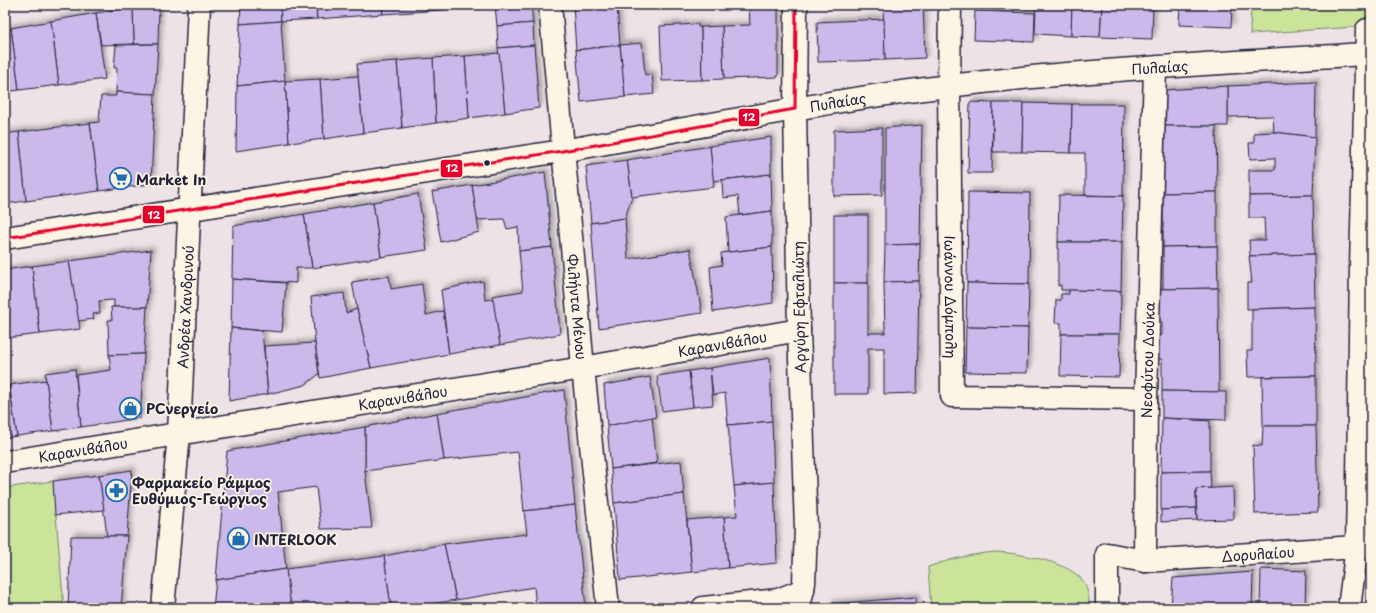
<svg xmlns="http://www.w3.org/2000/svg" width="1376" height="613" font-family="'Playpen Sans',sans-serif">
<defs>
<filter id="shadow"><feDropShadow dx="3.5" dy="-3.5" stdDeviation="2" flood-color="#0004"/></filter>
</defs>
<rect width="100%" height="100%" fill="#ede3e6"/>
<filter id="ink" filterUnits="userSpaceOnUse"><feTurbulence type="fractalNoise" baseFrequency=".025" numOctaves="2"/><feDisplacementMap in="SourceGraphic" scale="8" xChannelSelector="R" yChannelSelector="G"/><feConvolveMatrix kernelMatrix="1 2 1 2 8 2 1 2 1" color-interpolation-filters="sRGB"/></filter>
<g filter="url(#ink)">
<g fill="#cbe49a" stroke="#76836a">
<path d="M1251 5H1371V26L1250 34Z"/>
<path d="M53 481 64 608H5V488Z"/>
<path d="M996 552C1018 553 1074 562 1085 584 1088 590 1089 600 1090 608H931L928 567C951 559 971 554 996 552Z"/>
</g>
<g fill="#cab9ea" stroke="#22223b" filter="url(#shadow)">
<path d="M145 5H159L158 44H134L133 7Z"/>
<path d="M241 5H280L281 21 240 24Z"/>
<path d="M280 5H316L317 19 281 21Z"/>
<path d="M316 5H382L383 14 317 19Z"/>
<path d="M382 5H426L427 11 383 14Z"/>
<path d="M426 5H495V6L427 11Z"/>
<path d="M495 5H531L533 23 497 26Z"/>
<path d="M573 5H617L620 45 576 50Z"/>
<path d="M731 5H778V6L731 7Z"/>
<path d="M883 5H923L925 58 885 60Z"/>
<path d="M975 5H1014L1013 12 975 11Z"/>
<path d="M1036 5H1072L1071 36 1035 34Z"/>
<path d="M1072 5H1102L1100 37 1071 36Z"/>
<path d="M1102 5H1153L1152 39 1100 37Z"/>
<path d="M1180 5H1232L1231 27 1179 25Z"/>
<path d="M749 6H778V77L724 79 722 26 750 25Z"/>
<path d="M133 7 134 44 101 45 96 13Z"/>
<path d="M975 11 1035 13 1034 42 974 40Z"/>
<path d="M96 13 105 79 59 85 51 21Z"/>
<path d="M884 19 885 60 818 62 817 22Z"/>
<path d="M51 21 59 85 19 90 11 28Z"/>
<path d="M281 21 285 81 237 86 240 24Z"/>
<path d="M533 23 534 45 498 48 497 26Z"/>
<path d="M698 24V27H701L702 80 662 81 660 26Z"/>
<path d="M722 26 724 79 702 80 701 27Z"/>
<path d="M11 28 19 90 5 92V29Z"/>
<path d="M642 43 645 75 652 74 654 94 625 97 620 45Z"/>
<path d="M158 44 155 94 116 92 117 68H114L116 45Z"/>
<path d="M534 45 539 108 505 113 498 48Z"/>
<path d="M620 45 625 97 581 102 576 50Z"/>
<path d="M499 53 505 113 469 118 465 56Z"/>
<path d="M465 56 469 118 436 123 433 58Z"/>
<path d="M433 58 436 123 402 128 397 61Z"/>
<path d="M397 61 402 128 363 133 357 64Z"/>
<path d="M358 76 363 133 324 139 320 79Z"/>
<path d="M320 79 324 139 289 143 285 81Z"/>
<path d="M285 81 289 143 236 151 237 86Z"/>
<path d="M1316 82 1315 137 1274 132 1273 116 1228 117V86Z"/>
<path d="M1228 86V126H1163L1164 90Z"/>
<path d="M116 92 155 94 151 184 99 191 90 123 99 122 101 96H116Z"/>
<path d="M970 102 993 103 992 173H968Z"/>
<path d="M993 103H1023L1022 152H993Z"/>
<path d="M1023 103 1072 104 1071 153 1022 152Z"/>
<path d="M1072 104H1124L1123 196 1085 195V153H1071Z"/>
<path d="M90 123 99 191 26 201 19 132Z"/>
<path d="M922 125 920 244 885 245V128Z"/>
<path d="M1163 126H1216L1217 192 1163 193Z"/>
<path d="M882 128V195L834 196V130Z"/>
<path d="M19 132 26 201 5 204V134Z"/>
<path d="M1274 132 1315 137 1313 195 1249 196V170H1275V158L1250 159 1249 143H1254V133Z"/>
<path d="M771 137V174L713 181 710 146Z"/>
<path d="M710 146 714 187 632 197 627 160Z"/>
<path d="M627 160 632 197 625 218 591 223 586 166Z"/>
<path d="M545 172 552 247 519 251 518 227 507 229 504 219 477 220 472 185Z"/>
<path d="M771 174 772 211 740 215 738 196 723 198 722 180Z"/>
<path d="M472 185 479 232 441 242 432 192Z"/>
<path d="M968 192 1030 193 1029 284 967 283Z"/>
<path d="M1217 192V246L1163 247V193Z"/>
<path d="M418 194 427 250 381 257 373 202Z"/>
<path d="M1059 195 1123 196 1122 242H1058Z"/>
<path d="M1313 195 1314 254 1250 256 1249 240H1265L1264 218H1249V196Z"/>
<path d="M373 202 381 257 312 268 304 214Z"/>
<path d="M772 211V247L728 252 726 217Z"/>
<path d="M304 214 312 268H296V283L232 279 233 226Z"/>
<rect x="834" y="215" width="34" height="68"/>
<path d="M625 218 628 259 690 249 702 313 599 328 591 223Z"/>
<path d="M1058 242H1122L1121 291 1061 290V285L1058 286Z"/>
<path d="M920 244 919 281 884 282 885 245Z"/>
<path d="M1217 246 1218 288 1163 289V247Z"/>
<path d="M552 247 560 334 500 345 492 296 523 291 519 251Z"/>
<path d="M772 247 773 303 713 312 710 267 722 265 721 253Z"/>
<path d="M151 250 147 307H114V300L99 301 100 313 93 314 94 319 78 321 69 261Z"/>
<path d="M1314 254 1315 307 1247 309V283H1252L1249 256Z"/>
<path d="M69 261 80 329 40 334 32 266Z"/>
<path d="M32 266 40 334 6 338 5 270Z"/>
<path d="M389 276 391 289 422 284 426 315 443 311 449 354 371 368 357 309 352 282Z"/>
<path d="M232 279 286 283 282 332 231 328Z"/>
<path d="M483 281 485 300 493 299 500 345 449 354 441 290Z"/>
<path d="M919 281 917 393 884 394V348H868V394H834V283H868V333H885L884 282Z"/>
<path d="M967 283 1029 284 1028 328 966 327Z"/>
<path d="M1218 288 1219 392 1162 391V359H1157V335H1162V322H1158V289Z"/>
<path d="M1069 290 1121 291 1120 334H1061V323H1055L1056 300H1061V294H1069Z"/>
<path d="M344 293 346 313 357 309 371 368 320 378 315 343 311 297Z"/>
<path d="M111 307H147L144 354 109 355 108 320H112Z"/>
<path d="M1315 307 1316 376 1248 377 1247 351H1252V309Z"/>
<path d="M966 327 1028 328 1027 373 965 372Z"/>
<path d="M231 328 262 331 268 394 229 401Z"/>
<path d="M1061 334H1120L1119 377 1060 376Z"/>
<path d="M315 343 319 374 305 385 268 394 264 346Z"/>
<path d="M144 354 140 418 81 427 76 375 111 370 109 355Z"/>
<path d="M770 358 772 421 728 425 725 393 713 395 710 368Z"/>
<path d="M710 368 713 405 693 407 689 371Z"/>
<path d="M75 369 81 427 53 431 45 373Z"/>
<path d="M689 371 693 407 662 411 657 376Z"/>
<path d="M1316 376V426H1263L1262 377Z"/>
<path d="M650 377 656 417 607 426 604 385Z"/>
<path d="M46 380 53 431 17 436 9 385Z"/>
<path d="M9 385 17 436 5 438V386Z"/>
<path d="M564 390 575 505 524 511 518 452 444 460 437 413Z"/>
<path d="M1162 391 1226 392V420L1162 418Z"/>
<path d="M437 413 444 460 365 471V427Z"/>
<path d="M652 417 657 463 611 469 607 426Z"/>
<path d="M1162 418 1210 421V471L1161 472Z"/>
<path d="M772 421 774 482 734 486 728 425Z"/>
<path d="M1263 426H1316L1318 512 1255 514 1253 445 1262 446Z"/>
<path d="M365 427V471L372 528 321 529 316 487 278 492 286 569 216 580 227 451Z"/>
<path d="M681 461 684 494 614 503 611 469Z"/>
<path d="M132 470 127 536H107L99 475Z"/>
<path d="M1210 471 1211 488 1196 489V508L1161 510V472Z"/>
<path d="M99 475 104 510 55 515 53 481Z"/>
<path d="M774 482 777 563 728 568 724 517 737 516 734 486Z"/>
<path d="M1233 487 1234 519 1197 520 1196 489Z"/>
<path d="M684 494 692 572 620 580 614 503Z"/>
<path d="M575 505 586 608H536L534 587 456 600 444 544 527 534 524 511Z"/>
<path d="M1196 508 1197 520 1161 522V510Z"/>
<path d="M724 517 728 568 692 572 687 520Z"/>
<path d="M71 536H127L121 608H68Z"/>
<path d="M444 544 456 600 406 608H391L384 556Z"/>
<path d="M384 556 391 608H291L286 569Z"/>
<path d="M286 569 291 608H213L216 580Z"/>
<path d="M1261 569 1306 571 1305 608H1260Z"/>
<path d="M1253 572 1252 608H1171L1173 578Z"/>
<path d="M1371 584V608H1367Z"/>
<path d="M916 597V608H829V604Z"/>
</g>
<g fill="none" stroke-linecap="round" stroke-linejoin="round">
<defs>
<g id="minor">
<path id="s1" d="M550 5 583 368 608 608"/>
<path id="s2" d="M950 5 949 85 952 396 1146 399"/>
<path id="s3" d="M5 462 583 368 799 330"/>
<path id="s4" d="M1145 561 1146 399 1155 68"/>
<path id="s5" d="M163 608 179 434 199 5"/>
<path d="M703 608 778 600 803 590"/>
<path id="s6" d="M799 608 804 583 806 528 799 330 795 109C984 74 1175 66 1366 54"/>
<path id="s7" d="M1107 608V554L1145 561 1371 546"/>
<path d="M1349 608 1357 547 1361 267 1367 30"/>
</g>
<path id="tertiary" d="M5 238 562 151 795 109 796 5"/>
</defs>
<use href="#minor" stroke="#22223b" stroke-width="25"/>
<use href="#tertiary" stroke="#22223b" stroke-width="25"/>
<use href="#minor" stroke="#fcf5e5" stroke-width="22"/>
<use href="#tertiary" stroke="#fcf5e5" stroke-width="22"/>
<defs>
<path id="bus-1" d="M5 238 562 151 795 109 796 5"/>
</defs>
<use href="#bus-1" stroke="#fcf5e5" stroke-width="6"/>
<use href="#bus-1" stroke="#e4002b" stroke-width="3"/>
</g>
</g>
<defs>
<symbol id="supermarket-ring" viewBox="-11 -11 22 22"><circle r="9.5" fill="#fcf5e5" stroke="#1f6fb2" stroke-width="1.5"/><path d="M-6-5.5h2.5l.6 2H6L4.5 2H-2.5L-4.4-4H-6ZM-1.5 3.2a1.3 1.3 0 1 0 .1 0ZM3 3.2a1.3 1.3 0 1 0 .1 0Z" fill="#1f6fb2"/></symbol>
<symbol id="shop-ring" viewBox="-11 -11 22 22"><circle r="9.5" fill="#fcf5e5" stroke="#1f6fb2" stroke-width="1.5"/><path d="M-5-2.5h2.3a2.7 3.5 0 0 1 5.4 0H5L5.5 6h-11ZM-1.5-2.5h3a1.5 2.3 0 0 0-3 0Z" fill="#1f6fb2"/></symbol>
<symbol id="pharmacy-ring" viewBox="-11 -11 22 22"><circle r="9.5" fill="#fcf5e5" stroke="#1f6fb2" stroke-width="1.5"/><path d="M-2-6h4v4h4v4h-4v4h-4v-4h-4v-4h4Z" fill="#1f6fb2"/></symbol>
</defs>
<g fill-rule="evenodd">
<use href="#supermarket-ring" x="108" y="166" width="25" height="25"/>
<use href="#shop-ring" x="118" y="396" width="25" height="25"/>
<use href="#pharmacy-ring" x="104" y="478" width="25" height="25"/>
<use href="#shop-ring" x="226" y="526" width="25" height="25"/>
</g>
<circle fill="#22223b" stroke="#fcf5e5" stroke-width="1.5" cx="487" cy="163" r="3.5"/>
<g text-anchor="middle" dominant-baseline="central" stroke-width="3.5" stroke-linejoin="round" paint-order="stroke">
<g font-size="14" fill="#22223b" stroke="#fcf5e5">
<text stroke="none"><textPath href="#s6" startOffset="867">Πυλαίας</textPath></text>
<text stroke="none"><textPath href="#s6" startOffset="543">Πυλαίας</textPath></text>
<text stroke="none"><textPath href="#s2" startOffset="292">Ιωάννου Δόμπολη</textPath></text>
<text stroke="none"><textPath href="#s5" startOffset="302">Ανδρέα Χανδρινού</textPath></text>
<text stroke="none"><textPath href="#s1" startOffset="303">Φιλήντα Μένου</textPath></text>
<text transform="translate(799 307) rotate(-91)">Αργύρη Εφταλιώτη</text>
<text stroke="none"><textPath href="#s3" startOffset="727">Καρανιβάλου</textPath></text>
<text stroke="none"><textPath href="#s4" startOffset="201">Νεοφύτου Δούκα</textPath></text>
<text stroke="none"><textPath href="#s3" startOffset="403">Καρανιβάλου</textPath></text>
<text stroke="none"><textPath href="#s3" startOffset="79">Καρανιβάλου</textPath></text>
<text stroke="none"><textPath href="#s7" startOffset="206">Δορυλαίου</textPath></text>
</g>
<g font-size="14" font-weight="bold" fill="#22223b" stroke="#fcf5e5" text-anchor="start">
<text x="136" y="179">Market In</text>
<text x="146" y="408">PCνεργείο</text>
<text x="132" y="482">Φαρμακείο Ράμμος<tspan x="132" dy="16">Ευθύμιος-Γεώργιος</tspan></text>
<text x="254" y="539">INTERLOOK</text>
</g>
</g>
<g stroke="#fcf5e5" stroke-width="1.5">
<rect x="738" y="108" width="22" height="19" rx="4" fill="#e4002b"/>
<rect x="440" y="159" width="23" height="19" rx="4" fill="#e4002b"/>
<rect x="142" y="205" width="23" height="19" rx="4" fill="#e4002b"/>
</g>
<g font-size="11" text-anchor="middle" font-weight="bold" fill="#fff">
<text x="749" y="121">12</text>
<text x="452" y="172">12</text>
<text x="154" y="219">12</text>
</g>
<rect width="1376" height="613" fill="none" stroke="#fcf5e5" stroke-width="20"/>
<rect x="10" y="10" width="1356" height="593" fill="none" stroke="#22223b" stroke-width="1.5" filter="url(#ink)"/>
</svg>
